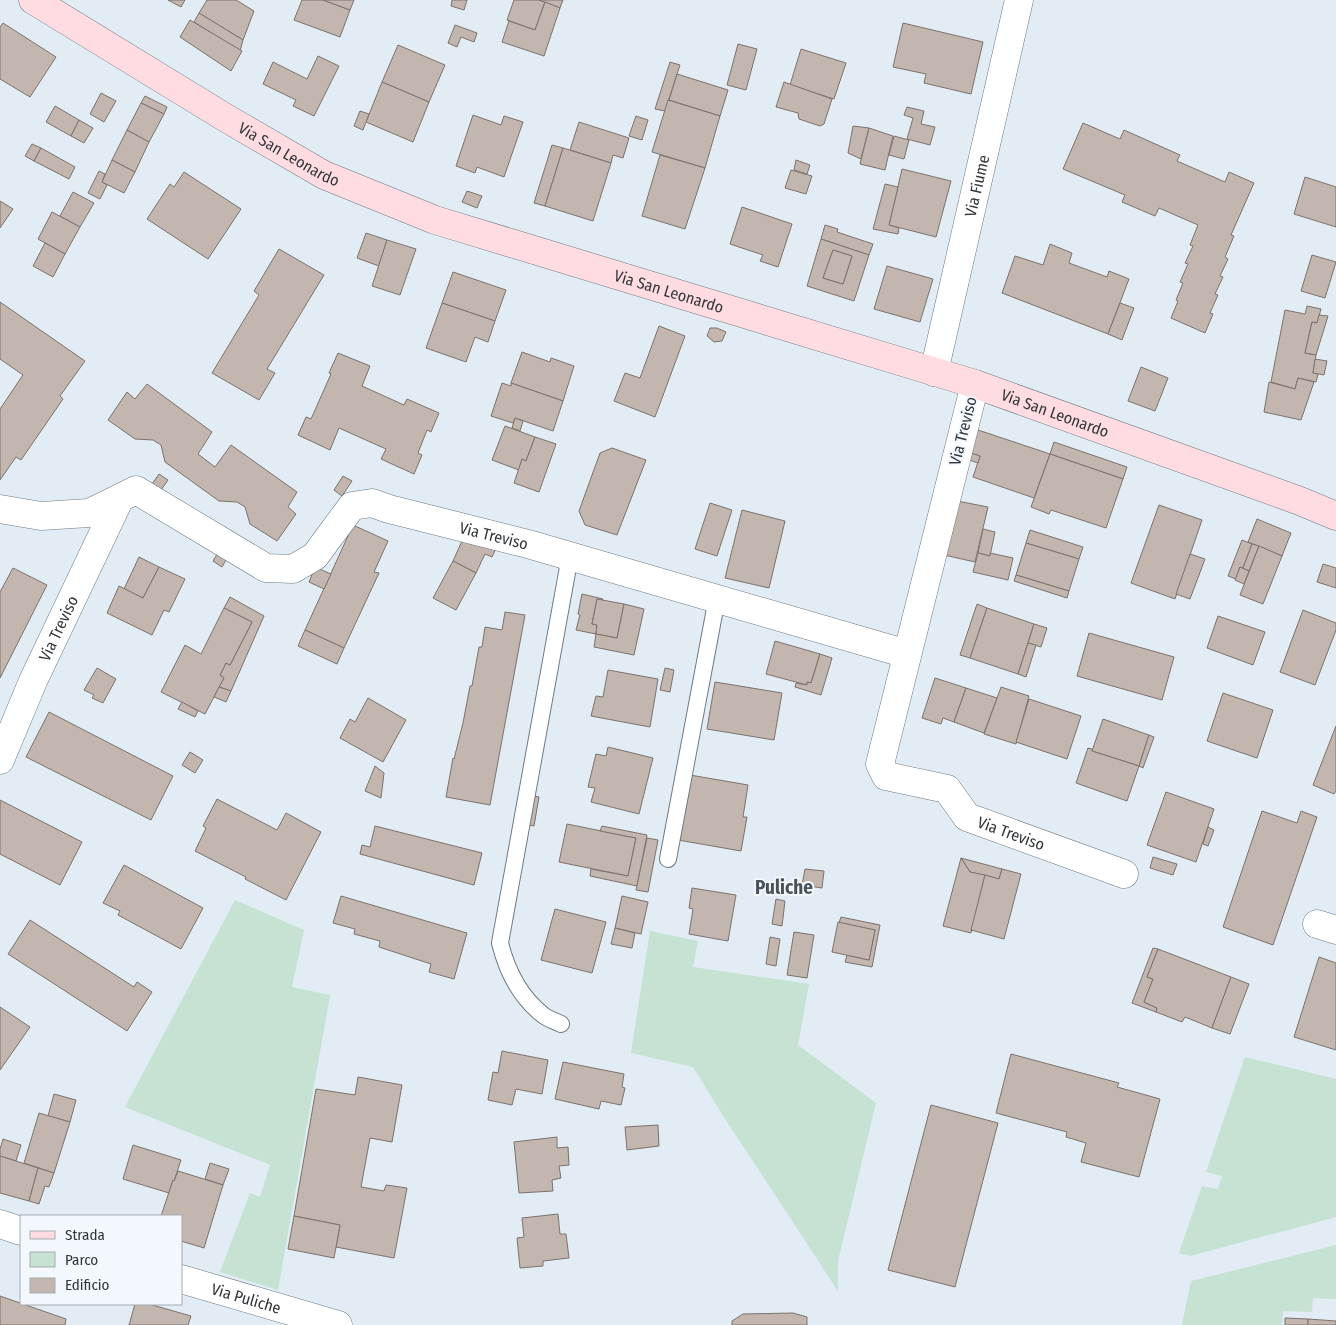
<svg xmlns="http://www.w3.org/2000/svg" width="1336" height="1325" font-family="'Fira Sans Condensed',sans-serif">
<rect width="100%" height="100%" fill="#e1ecf4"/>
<g fill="#c5e2d2">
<path d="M235 900 304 930 292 987 330 995 278 1290 220 1272 250 1193 260 1197 270 1165 125 1107Z"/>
<path d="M650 931 698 941 693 967 809 984 798 1045 876 1103 838 1261V1291L722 1114 693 1067 631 1053Z"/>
<path d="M1245 1057 1336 1079V1217L1190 1256 1179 1253 1202 1186 1218 1189 1222 1176 1206 1172Z"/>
<path d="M1336 1245V1299L1313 1298 1312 1312 1283 1311 1282 1325H1182L1191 1281Z"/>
</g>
<g fill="#c2b6af" stroke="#7d726c" fill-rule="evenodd">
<path d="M168 0H185L181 7Z"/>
<path d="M207 0H236L254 11 243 40 199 13Z"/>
<path d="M302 0H323L350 10 340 37 294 20Z"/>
<path d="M323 0H354L350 10Z"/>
<path d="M452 0H467L464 10 451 6Z"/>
<path d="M514 0H539L545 2 535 30 507 20Z"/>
<path d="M539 0H563L560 8Z"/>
<path d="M545 2 560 8 544 56 502 42 509 21 535 30Z"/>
<path d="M199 13 243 40 240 51 194 22Z"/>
<path d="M190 20 242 51 231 71 180 37Z"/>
<path d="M3 23 56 57 30 97 0 79V27Z"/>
<path d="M903 23 983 42 971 94 924 83 926 74 893 67Z"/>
<path d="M455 25 477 33 474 42 461 37 457 47 448 43Z"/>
<path d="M738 44 757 49 746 90 727 85Z"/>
<path d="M398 45 445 65 429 102 382 82Z"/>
<path d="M801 49 846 63 834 99 790 85Z"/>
<path d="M318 56 339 66 314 116 293 106 296 100 263 84 273 62 307 79Z"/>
<path d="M670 62 680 65 665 111 655 109Z"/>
<path d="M677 74 728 90 720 116 669 100Z"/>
<path d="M382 82 429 102 413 142 366 122Z"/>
<path d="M784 82 832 99 824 124 820 126 799 119 798 113 776 107Z"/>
<path d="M101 93 116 101 104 122 90 114Z"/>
<path d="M145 96 167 107 164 114 141 103Z"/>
<path d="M668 100 720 116 705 168 652 152Z"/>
<path d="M141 103 164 114 149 142 127 130Z"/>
<path d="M55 106 79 120 71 136 46 122Z"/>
<path d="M907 107 924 111 921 124 935 127 930 145 907 139 913 118 904 115Z"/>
<path d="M360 111 369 114 363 130 354 126Z"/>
<path d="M473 115 501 125 504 116 523 122 504 177 477 167 475 173 456 166Z"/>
<path d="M636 116 648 120 642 140 629 136Z"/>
<path d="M79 120 93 128 84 143 71 136Z"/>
<path d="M579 122 629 138 623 158 613 155 611 163 570 150Z"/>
<path d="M1083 123 1120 139 1124 130 1180 155 1177 161 1225 182 1229 172 1254 183 1231 235 1234 236 1225 257 1228 259 1220 276 1223 277 1215 294 1218 295 1210 313 1213 314 1205 333 1171 318 1178 301 1176 300 1183 283 1180 282 1188 264 1185 263 1193 246 1190 245 1198 225 1159 208 1155 216 1122 202 1125 195 1063 169Z"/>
<path d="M853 126 869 128 861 159 848 153Z"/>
<path d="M869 128 893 136 885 170 860 164Z"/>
<path d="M127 130 149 142 135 172 112 160Z"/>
<path d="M894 136 909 140 904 159 889 155Z"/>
<path d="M32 144 41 148 34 161 25 156Z"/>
<path d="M552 145 563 148 545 206 534 203Z"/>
<path d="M41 148 75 167 69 179 34 161Z"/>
<path d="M563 148 611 163 593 221 545 206Z"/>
<path d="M660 155 705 168 685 229 642 216Z"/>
<path d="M112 160 135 172 124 193 102 182Z"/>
<path d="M796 160 810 165 807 174 794 170Z"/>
<path d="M902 169 951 181 936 237 889 225Z"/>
<path d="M791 170 812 176 806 194 785 188Z"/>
<path d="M99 171 105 174 102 182 107 185 100 199 88 193Z"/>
<path d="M184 172 241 209 208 259 147 219 170 184 174 187Z"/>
<path d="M1305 177 1336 187V227L1294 214Z"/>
<path d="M885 184 898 187 889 225 899 228 898 234 873 229Z"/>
<path d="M467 191 482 196 477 208 462 202Z"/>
<path d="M73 192 94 203 80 227 60 216Z"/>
<path d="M0 201 13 209 0 228Z"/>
<path d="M742 207 792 224 778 267 760 261 763 255 730 244Z"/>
<path d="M52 212 80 227 65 254 38 239Z"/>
<path d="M825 225 838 229 837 232 873 244 869 255 821 239Z"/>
<path d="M366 233 387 240 379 266 357 258Z"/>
<path d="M821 239 869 255 854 301 807 286ZM833 250 852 256 843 284 823 278Z"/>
<path d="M387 240 416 249 400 295 372 286Z"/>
<path d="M45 243 65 254 53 277 33 266Z"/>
<path d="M1050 244 1072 253 1069 263 1107 277 1109 271 1129 279 1108 334 1002 293 1015 256 1043 265Z"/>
<path d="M279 249 324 275 267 369 275 373 259 400 212 373 259 295 254 291Z"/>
<path d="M833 250 852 256 843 284 823 278Z"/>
<path d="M1312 255 1336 262 1325 298 1301 291Z"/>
<path d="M887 266 933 279 920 322 874 309Z"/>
<path d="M453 272 506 290 495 321 442 303Z"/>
<path d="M0 302 85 361 60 396 63 399 21 460 16 457 0 480V409L23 375 0 359Z"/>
<path d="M442 303 495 321 488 342 475 337 466 362 426 348Z"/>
<path d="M1120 303 1134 308 1122 340 1108 334Z"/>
<path d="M1307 306 1321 309 1317 323 1312 322 1305 353 1316 355 1313 373 1318 374 1316 382 1298 378 1295 389 1271 382 1285 310 1305 314Z"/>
<path d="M1319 315 1328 316 1316 355 1305 353 1312 322 1317 323Z"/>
<path d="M659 326 685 336 655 417 614 401 625 373 640 378Z"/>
<path d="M710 328H717L726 332 722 341 714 342 707 336Z"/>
<path d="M522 352 550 362 551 358 574 366 563 401 511 383Z"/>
<path d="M338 353 370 366 362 386 404 405 407 399 439 413 431 432 427 430 418 453 422 455 414 474 381 459 386 449 339 428 330 450 298 435 306 417 311 419 331 374 329 373Z"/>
<path d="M1315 359 1327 361 1324 375 1313 373Z"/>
<path d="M1141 367 1168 378 1155 411 1128 401Z"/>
<path d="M1298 378 1314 382 1301 420 1264 412 1269 382 1295 389Z"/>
<path d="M502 383 511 386V383L563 401 553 431 515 418 513 423 491 416Z"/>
<path d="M147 384 212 432 198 454 215 467 231 445 297 492 288 507 296 514 277 541 250 524 245 507 237 502 219 501 165 462 161 445 153 440 135 439 108 420 127 392 135 399Z"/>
<path d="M515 418 523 421 520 431 512 428Z"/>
<path d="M505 426 535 437 526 461 522 459 519 470 492 460Z"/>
<path d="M969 427 1050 454 1034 498 973 477 980 456 962 450Z"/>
<path d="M535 437 556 444 539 492 514 483 522 459 526 461Z"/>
<path d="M1054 442 1127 467 1123 479 1050 454Z"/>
<path d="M612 448 646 460 617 535 585 525 579 511 600 453Z"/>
<path d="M962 450 980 456 978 463 966 459Z"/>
<path d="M1050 454 1123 479 1106 528 1051 510 1049 514 1031 507Z"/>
<path d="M159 474 168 480 161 490 152 484Z"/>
<path d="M343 476 352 481 342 496 334 490Z"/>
<path d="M957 501 988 507 975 562 944 555Z"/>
<path d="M710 503 732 510 717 556 695 549Z"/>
<path d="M1159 505 1202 520 1175 599 1131 583Z"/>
<path d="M742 510 785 521 769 588 725 578Z"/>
<path d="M1257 519 1291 533 1282 556 1248 542Z"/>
<path d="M353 525 388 541 374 572 379 573 344 648 305 630Z"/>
<path d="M983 529 995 532 990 556 978 553Z"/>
<path d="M467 530 499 542 492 557 485 554 476 573 453 561Z"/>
<path d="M1030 530 1083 547 1079 559 1026 543Z"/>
<path d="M1242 540 1252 544 1243 568 1240 567 1236 579 1228 576Z"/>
<path d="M1026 543 1079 559 1069 591 1016 575Z"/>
<path d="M1252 544 1259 546 1249 571 1243 568Z"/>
<path d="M1259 546 1282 556 1263 604 1240 595Z"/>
<path d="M219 551 228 556 222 567 213 561Z"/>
<path d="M978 553 990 556V553L1013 558 1008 580 973 572Z"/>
<path d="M1190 554 1205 559 1190 599 1176 594Z"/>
<path d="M139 557 159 567 143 598 124 589Z"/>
<path d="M453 561 476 573 456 610 433 598Z"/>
<path d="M1323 564 1336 568V588L1317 582Z"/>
<path d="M159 567 185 579 169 612 164 610 152 635 107 613 119 586 143 598Z"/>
<path d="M315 567 331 574 324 589 309 582Z"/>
<path d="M1240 567 1249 571 1244 584 1235 580Z"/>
<path d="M13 568 47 585 0 678V592Z"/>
<path d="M1016 575 1069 591 1067 598 1014 581Z"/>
<path d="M582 594 603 599 602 600 597 599 592 624 597 625 596 634 576 630 580 615 578 614Z"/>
<path d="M230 597 264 616 231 691 219 687 224 678 220 675 226 663 230 665 252 622 224 608Z"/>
<path d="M597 599 624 604 617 638 596 634 597 625 592 624Z"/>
<path d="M624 604 644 609 634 655 594 647 596 634 617 638Z"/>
<path d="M977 604 987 608 970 658 960 655Z"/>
<path d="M224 608 252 622 230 665 226 663 220 675 224 678 205 714 161 692 185 645 201 654Z"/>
<path d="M987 608 1034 624 1018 674 970 658Z"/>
<path d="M1303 610 1336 623V630L1315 685 1280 672Z"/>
<path d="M505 612 525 615 490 805 446 797 453 758 454 759 463 723 470 686H472L479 647H482L485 627 502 630Z"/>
<path d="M1218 616 1265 632 1253 665 1207 648Z"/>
<path d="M1034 624 1047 628 1041 647 1028 643Z"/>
<path d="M305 630 344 648 337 664 298 646Z"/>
<path d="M1089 633 1174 657 1162 700 1077 676Z"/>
<path d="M775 641 820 654 811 683 807 682V685L766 674Z"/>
<path d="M1028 643 1036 645 1026 677 1018 674Z"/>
<path d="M820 654 832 658 821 695 795 687 796 683 807 685V682L811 683Z"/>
<path d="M97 668 116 679 103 703 92 698 94 695 84 690Z"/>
<path d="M665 668 674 670 670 692 660 690Z"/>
<path d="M608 670 658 679 650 727 591 716 596 696 603 697Z"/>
<path d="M935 678 966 688 954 722 943 718 941 724 922 718Z"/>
<path d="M715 682 782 693 774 740 707 729Z"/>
<path d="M219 687 231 691 226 702 214 697Z"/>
<path d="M1001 687 1029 696 1016 744 984 734Z"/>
<path d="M966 688 997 698 984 733 954 722Z"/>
<path d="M1223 693 1273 710 1257 758 1207 741Z"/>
<path d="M368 698 406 720 383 762 340 738 350 719 355 722Z"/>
<path d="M1029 699 1081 716 1067 759 1016 742Z"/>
<path d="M182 702 198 711 195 717 178 709Z"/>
<path d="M49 712 173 776 151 820 26 757Z"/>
<path d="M1103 719 1149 735 1139 766 1092 751Z"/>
<path d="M1336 726V791L1334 794 1313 785Z"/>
<path d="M1149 735 1154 737 1143 768 1139 766Z"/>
<path d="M608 747 653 758 639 814 591 802 595 788 588 787 596 754 606 756Z"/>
<path d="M1088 748 1092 749V751L1139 766 1127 801 1076 783Z"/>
<path d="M190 752 203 760 195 773 182 765Z"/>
<path d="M375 766 384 773 381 798 365 791Z"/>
<path d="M690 775 748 785 743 817H747L741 851 678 840Z"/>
<path d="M1166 792 1214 809 1196 862 1147 845Z"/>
<path d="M529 795 539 797 534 826 523 824Z"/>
<path d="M217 799 277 830 286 813 321 832 286 900 245 879 246 877 195 851 206 828 203 826Z"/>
<path d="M0 800 82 842 60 885 0 854Z"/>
<path d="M1262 811 1297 823 1301 811 1317 817 1273 945 1223 927Z"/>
<path d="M567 824 636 838 628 876 559 862Z"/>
<path d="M375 826 482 853 474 885 360 854 362 845 370 847Z"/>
<path d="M602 826 647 835 637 886 590 876 591 869 628 876 636 838 600 831Z"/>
<path d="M1208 827 1214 830 1208 846 1203 844Z"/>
<path d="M647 838 658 840 648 892 636 890Z"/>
<path d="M1153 857 1177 864 1173 875 1150 868Z"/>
<path d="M961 858 1002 869 999 879 970 872Z"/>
<path d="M961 858 970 872 985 875 971 933 943 926Z"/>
<path d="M124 865 203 908 181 949 118 915 120 911 103 903Z"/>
<path d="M805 869 824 871 822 888 802 885Z"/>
<path d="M1002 869 1021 874 1004 939 971 930 985 875 999 879Z"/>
<path d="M692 888 736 895 728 941 689 934 693 909 689 908Z"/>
<path d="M341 896 467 933 454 979 429 972 431 964 379 947 380 941 354 934 355 929 333 923Z"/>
<path d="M622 896 648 902 641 934 615 928Z"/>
<path d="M776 899 785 901 782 926 772 924Z"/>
<path d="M555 909 606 922 592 973 541 960Z"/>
<path d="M841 917 880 925 872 967 845 962 847 955 869 960 875 930 839 923Z"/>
<path d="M30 920 134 987 137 982 152 992 127 1031 8 954Z"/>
<path d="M838 922 875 930 869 960 832 952Z"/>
<path d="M615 928 635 933 632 948 611 944Z"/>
<path d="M794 932 814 935 807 978 787 975Z"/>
<path d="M770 937 780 939 776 966 766 964Z"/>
<path d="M1153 948 1158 949 1147 977 1153 979 1144 1002 1157 1008 1156 1012 1132 1003Z"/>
<path d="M1158 949 1231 977 1212 1028 1185 1017 1182 1022 1156 1012 1157 1008 1144 1002 1153 979 1147 977Z"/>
<path d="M1319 957 1336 963V1050L1294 1037Z"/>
<path d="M1231 977 1249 984 1230 1034 1212 1028Z"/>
<path d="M0 1007 30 1027 0 1070Z"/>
<path d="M502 1051 548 1060 542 1094 516 1089 512 1105 488 1100 493 1072 498 1073Z"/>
<path d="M1011 1054 1119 1083 1117 1087 1160 1099 1139 1177 1081 1162 1086 1143 1066 1137 1067 1132 996 1113Z"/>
<path d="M563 1062 624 1074 622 1087 625 1088 621 1105 601 1101 599 1109 555 1099Z"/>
<path d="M358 1077 402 1085 392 1142 370 1138 361 1187 384 1191 386 1185 407 1188 394 1258 336 1247 340 1225 294 1216 316 1089 355 1095Z"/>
<path d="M54 1094 76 1100 70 1122 48 1116Z"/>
<path d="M931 1105 998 1123 955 1287 888 1270Z"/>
<path d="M39 1113 70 1122 54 1173 24 1163Z"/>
<path d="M658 1125 659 1146 627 1150 625 1127Z"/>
<path d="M557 1137V1148L568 1147 569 1165 559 1166 561 1178 552 1180 553 1191 519 1193 514 1142Z"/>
<path d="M3 1139 21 1145 16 1161 0 1156V1149Z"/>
<path d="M133 1145 181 1160 174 1181 173 1180 169 1193 123 1179Z"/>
<path d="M0 1156 38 1168 29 1201 0 1193Z"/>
<path d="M210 1163 229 1169 223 1185 205 1179Z"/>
<path d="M38 1168 54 1173 49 1187 45 1186 39 1204 29 1201Z"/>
<path d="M178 1171 223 1185 204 1248 181 1241V1216H161L173 1180 174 1181Z"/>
<path d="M558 1214 560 1234H566L569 1258 543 1261V1266L520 1268 517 1238 524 1237 522 1218Z"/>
<path d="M294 1216 340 1225 334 1258 288 1249Z"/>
<path d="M0 1296 66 1319 65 1325H0Z"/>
<path d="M135 1304H149L191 1316 188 1325H129Z"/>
<path d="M793 1313 807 1317V1325H732V1321L743 1314Z"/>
<path d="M1285 1318 1308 1319V1325H1285Z"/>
<path d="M1308 1319 1336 1321V1325H1308Z"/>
</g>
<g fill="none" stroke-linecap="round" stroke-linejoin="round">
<defs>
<g id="service">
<path d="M668 859 717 598"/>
<path d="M561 1024C555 1021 548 1019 543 1015 520 997 507 971 500 943L570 556"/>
</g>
<g id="minor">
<path id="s1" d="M934 372 1019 0"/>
<path id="s2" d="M975 384 880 764 886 776 947 789 967 817 1124 874"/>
<path d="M0 509 41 516 89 513 120 498"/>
<path id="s3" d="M0 760 33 681 120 498 136 490 266 568 293 569 315 556 352 506 372 503 389 509 528 544 907 654"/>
<path d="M1317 924 1336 930"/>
<path d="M0 1224 21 1231"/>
<path id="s4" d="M181 1279 338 1325"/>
</g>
<g id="secondary">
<path id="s5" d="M33 0 226 118 324 175 435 220 975 384 1300 501 1336 516"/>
</g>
</defs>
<use href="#service" stroke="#6f7980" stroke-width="18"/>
<use href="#minor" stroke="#6f7980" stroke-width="29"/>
<use href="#secondary" stroke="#6f7980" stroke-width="29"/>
<use href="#service" stroke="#fff" stroke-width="16"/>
<use href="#minor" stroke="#fff" stroke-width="28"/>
<use href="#secondary" stroke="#fedce2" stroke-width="28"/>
</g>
<g text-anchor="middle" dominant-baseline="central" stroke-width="4" stroke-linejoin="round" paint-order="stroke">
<g font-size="16" fill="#33373a" stroke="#f2f8fe">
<text stroke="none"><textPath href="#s5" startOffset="299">Via San Leonardo</textPath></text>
<text stroke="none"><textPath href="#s1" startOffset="191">Via Fiume</textPath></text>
<text stroke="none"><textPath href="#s5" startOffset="704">Via San Leonardo</textPath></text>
<text stroke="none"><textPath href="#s5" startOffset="1109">Via San Leonardo</textPath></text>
<text transform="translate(963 431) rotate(-76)">Via Treviso</text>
<text stroke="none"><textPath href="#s3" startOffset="719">Via Treviso</textPath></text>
<text stroke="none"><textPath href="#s3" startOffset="144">Via Treviso</textPath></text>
<text stroke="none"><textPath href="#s2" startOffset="549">Via Treviso</textPath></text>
<text stroke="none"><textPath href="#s4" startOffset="68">Via Puliche</textPath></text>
</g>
<g font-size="19" font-weight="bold" fill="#495259" stroke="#f2f8fe">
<text x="784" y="887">Puliche</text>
</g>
</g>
<rect x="20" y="1215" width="162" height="90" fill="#f2f8fe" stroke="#a6abb0"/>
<rect x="30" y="1231" width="25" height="8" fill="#fedce2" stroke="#a6abb0"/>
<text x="65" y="1240" font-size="15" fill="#33373a">Strada</text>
<rect x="30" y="1252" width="25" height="15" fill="#c5e2d2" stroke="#a6abb0"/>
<text x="65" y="1265" font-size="15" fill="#33373a">Parco</text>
<rect x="30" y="1278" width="25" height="15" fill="#c2b6af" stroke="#a6abb0"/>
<text x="65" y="1290" font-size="15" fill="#33373a">Edificio</text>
</svg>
